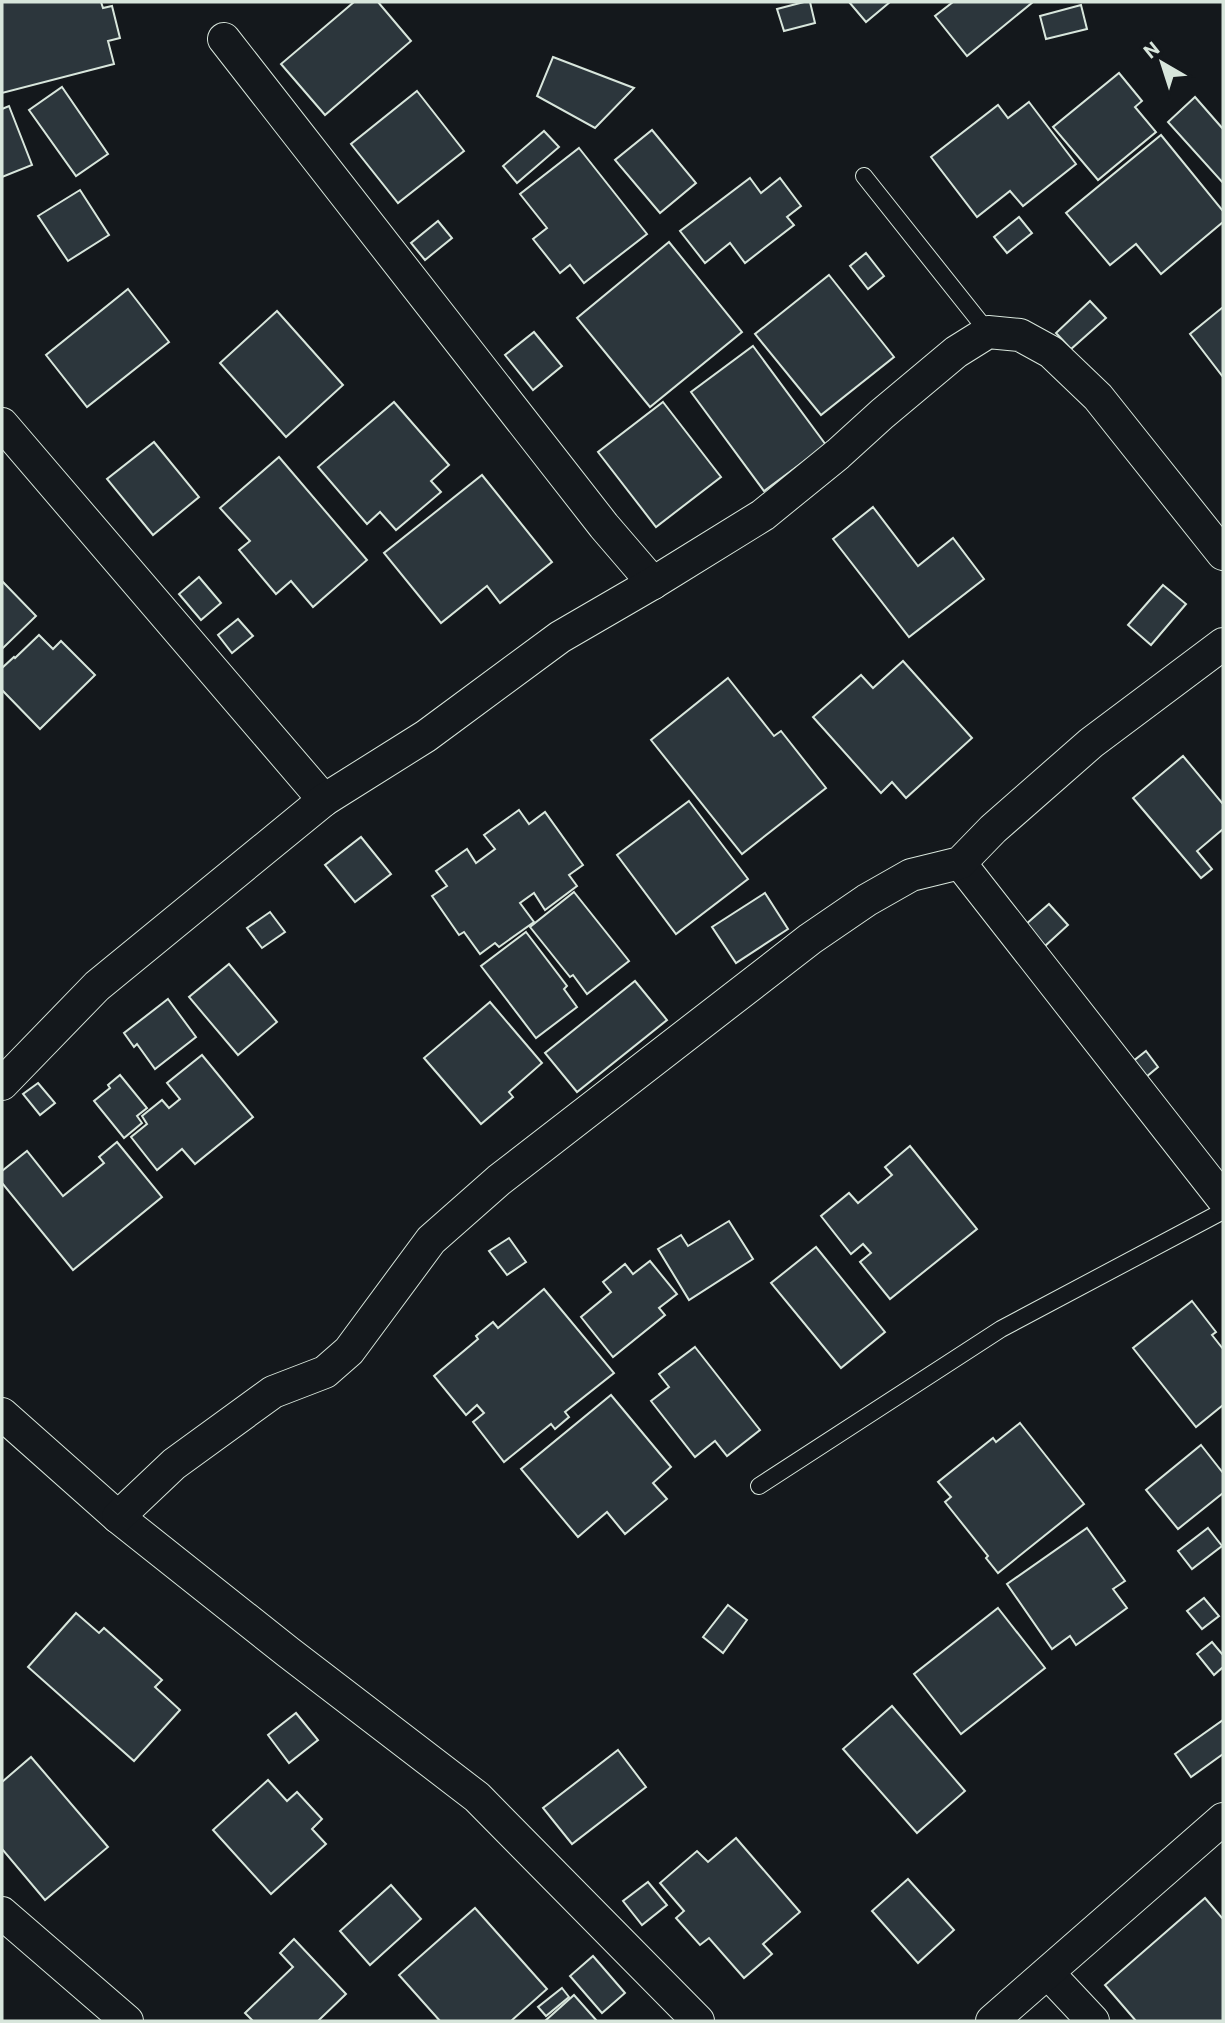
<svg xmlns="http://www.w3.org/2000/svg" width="1225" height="2023" font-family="Roboto,sans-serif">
<rect width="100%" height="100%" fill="#14181c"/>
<g fill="#2c363c" stroke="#d8e6dc" stroke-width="2">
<path d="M2 2H101L103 8 112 6 120 38 108 41 114 64 2 93Z"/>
<path d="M354 2H378L411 41 325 115 281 64Z"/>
<path d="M804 2H810L815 23 784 31 777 9Z"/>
<path d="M849 2H890L866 22Z"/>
<path d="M953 2H1033L967 56 935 16Z"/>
<path d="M1081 5 1087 29 1046 39 1040 16Z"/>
<path d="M553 57 634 88 595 128 537 96Z"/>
<path d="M1119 73 1142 101 1135 107 1156 132 1098 180 1053 127Z"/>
<path d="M62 87 108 154 76 176 29 110Z"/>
<path d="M417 91 464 151 398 203 351 144Z"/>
<path d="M1195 97 1223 129V183L1168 122Z"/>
<path d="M1029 102 1076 164 1023 206 1010 191 977 217 931 157 998 105 1008 118Z"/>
<path d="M9 106 32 165 2 177V109Z"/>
<path d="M652 130 696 183 660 213 615 160Z"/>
<path d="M544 131 559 147 517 183 503 166Z"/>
<path d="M1161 135 1223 211V222L1161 274 1136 244 1110 265 1066 213Z"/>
<path d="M579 148 647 234 584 283 570 265 560 273 533 239 547 228 520 194Z"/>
<path d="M750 178 761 193 780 178 801 206 787 217 794 225 745 263 730 243 705 263 680 231Z"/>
<path d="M80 190 109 235 68 261 38 216Z"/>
<path d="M1019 217 1032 233 1007 253 994 237Z"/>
<path d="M438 221 452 238 425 260 411 243Z"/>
<path d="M669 242 742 332 650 407 577 318Z"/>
<path d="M866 253 884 276 868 289 850 266Z"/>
<path d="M829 275 894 357 821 415 755 334Z"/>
<path d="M128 289 169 342 87 407 46 355Z"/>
<path d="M1090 301 1106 318 1071 349 1056 333Z"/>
<path d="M1223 307V377L1190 334Z"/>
<path d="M277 311 343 385 286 437 220 363Z"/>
<path d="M534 332 562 366 533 390 505 355Z"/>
<path d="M753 346 826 445 764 491 691 392Z"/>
<path d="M394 402 449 465 431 481 441 492 396 530 380 512 367 524 318 467Z"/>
<path d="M663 402 721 477 656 527 598 452Z"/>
<path d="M154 442 199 497 153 535 107 479Z"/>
<path d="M279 457 367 560 313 607 291 581 276 594 239 550 250 541 220 508Z"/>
<path d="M482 475 552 562 500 603 487 586 441 623 384 553Z"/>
<path d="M873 507 918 566 953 538 984 579 909 637 833 539Z"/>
<path d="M199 577 221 603 201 620 179 594Z"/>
<path d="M2 581 36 616 2 649Z"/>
<path d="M1163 585 1186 604 1151 645 1128 625Z"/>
<path d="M238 619 253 636 232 653 218 635Z"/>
<path d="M39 635 53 649 61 641 95 675 40 729 2 690V668L14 657 15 658Z"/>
<path d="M903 661 972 738 906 798 892 782 881 793 813 717 861 675 873 688Z"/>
<path d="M728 678 774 736 781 731 826 788 742 854 651 740Z"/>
<path d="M1183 756 1223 804V829L1197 851 1212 869 1201 878 1133 798Z"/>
<path d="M689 801 748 879 676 934 617 855Z"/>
<path d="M519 810 529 824 545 812 583 865 569 875 577 886 545 910 534 893 520 903 534 922 499 947 495 943 480 954 464 932 459 935 432 896 447 886 436 871 467 849 476 863 495 849 484 835Z"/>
<path d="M361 837 391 874 355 902 325 865Z"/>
<path d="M574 892 629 961 587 994 573 975 570 977 530 927Z"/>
<path d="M765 893 788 929 736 963 712 927Z"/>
<path d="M1049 904 1068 925 1045 946 1025 925Z"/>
<path d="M270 912 285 932 262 948 247 928Z"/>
<path d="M526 932 567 986 564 989 577 1007 536 1038 481 966Z"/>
<path d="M229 964 277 1022 238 1055 189 997Z"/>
<path d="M635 981 667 1020 577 1092 545 1053Z"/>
<path d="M168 999 196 1037 155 1069 137 1044 134 1047 124 1033Z"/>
<path d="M490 1002 542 1063 509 1092 513 1097 481 1124 424 1058Z"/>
<path d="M1146 1051 1158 1067 1140 1082 1127 1066Z"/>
<path d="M202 1055 253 1117 195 1164 182 1149 157 1170 131 1137 147 1124 142 1116 162 1100 169 1108 180 1099 167 1083Z"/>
<path d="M120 1075 147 1108 137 1116 142 1123 124 1138 94 1101 110 1088 108 1085Z"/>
<path d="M38 1083 55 1103 40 1115 23 1094Z"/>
<path d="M117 1142 162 1197 73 1270 2 1183V1171L27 1151 63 1196 104 1163 99 1157Z"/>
<path d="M910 1146 977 1229 890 1299 860 1262 871 1253 863 1244 851 1254 821 1216 849 1193 858 1203 892 1175 885 1167Z"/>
<path d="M729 1221 753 1259 689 1300 658 1249 681 1235 688 1246Z"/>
<path d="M509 1238 526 1262 507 1275 489 1251Z"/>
<path d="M816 1247 885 1332 841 1368 771 1283Z"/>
<path d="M650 1261 677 1294 659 1308 665 1315 613 1357 581 1317 611 1292 603 1282 625 1264 633 1274Z"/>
<path d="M544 1289 614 1373 565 1412 569 1417 555 1429 551 1424 504 1462 473 1422 484 1413 477 1405 466 1415 434 1376 478 1339 476 1336 493 1322 498 1328Z"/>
<path d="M1192 1301 1216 1332 1212 1335 1223 1349V1405L1196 1427 1133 1348Z"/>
<path d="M695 1347 760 1430 727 1456 715 1441 695 1457 651 1401 669 1387 659 1374Z"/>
<path d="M611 1395 671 1467 653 1483 667 1499 625 1534 607 1512 578 1537 521 1469Z"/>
<path d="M1020 1423 1084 1504 998 1573 986 1558 988 1556 945 1502 951 1497 938 1482 993 1438 996 1442Z"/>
<path d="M1201 1445 1223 1473V1493L1178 1529 1146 1490Z"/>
<path d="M1087 1528 1125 1581 1113 1589 1127 1608 1076 1645 1070 1636 1052 1649 1007 1584Z"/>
<path d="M1208 1528 1222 1546 1192 1569 1178 1551Z"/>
<path d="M1204 1598 1219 1616 1202 1629 1187 1611Z"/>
<path d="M728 1605 747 1620 723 1653 703 1637Z"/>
<path d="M998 1608 1045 1668 961 1734 914 1674Z"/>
<path d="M76 1613 99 1633 104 1628 162 1680 155 1687 180 1710 134 1761 28 1667Z"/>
<path d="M1212 1642 1223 1655V1667L1214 1675 1197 1654Z"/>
<path d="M892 1706 965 1791 917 1833 843 1749Z"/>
<path d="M296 1713 318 1740 289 1763 268 1735Z"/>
<path d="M1223 1720V1754L1191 1777 1175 1754Z"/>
<path d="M618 1750 646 1787 572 1844 543 1808Z"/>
<path d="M31 1757 108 1847 45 1900 2 1849V1782Z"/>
<path d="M268 1780 287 1801 297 1792 322 1819 312 1829 326 1844 271 1894 213 1830Z"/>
<path d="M736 1838 800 1912 763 1944 772 1954 744 1978 709 1938 700 1945 676 1918 684 1911 660 1883 697 1851 708 1862Z"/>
<path d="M908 1879 954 1930 918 1963 872 1911Z"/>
<path d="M648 1882 667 1905 642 1925 623 1901Z"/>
<path d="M391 1885 421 1919 370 1965 340 1931Z"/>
<path d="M1205 1898 1223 1919V2021H1136L1105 1985Z"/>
<path d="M475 1908 547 1989 511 2021H440L399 1975Z"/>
<path d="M294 1939 346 1994 318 2021H253L245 2013 293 1967 280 1953Z"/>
<path d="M593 1956 625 1993 602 2013 570 1976Z"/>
<path d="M562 1988 569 1997 546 2016 538 2007Z"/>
<path d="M574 1995 597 2021H545Z"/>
</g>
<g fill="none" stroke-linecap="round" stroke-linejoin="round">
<defs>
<g id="lane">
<path d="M864 176 988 332"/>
<path d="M759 1486 1001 1329 1223 1211"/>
</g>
<g id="street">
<path d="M224 39 604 526 653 583"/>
<path d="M2 424 324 800"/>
<path d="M960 863 1223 1199"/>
<path d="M2 1084 97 986 324 800 426 736 560 637 653 583 763 515 838 454 882 414 956 352 988 332 1020 335 1051 352 1098 397 1223 554"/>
<path d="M2 1414 118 1517 288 1652 477 1797 698 2021"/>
<path d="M118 1517 174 1464 273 1392 325 1372 349 1351 431 1240 499 1180 810 939 867 900 911 875 960 863 993 829 1091 743 1223 644"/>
<path d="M2 1913 127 2021"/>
<path d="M1048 1973 1093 2021"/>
<path d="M992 2021 1223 1819"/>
</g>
</defs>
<use href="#lane" stroke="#d8e6dc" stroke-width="18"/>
<use href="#street" stroke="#d8e6dc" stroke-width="34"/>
<use href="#lane" stroke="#14181c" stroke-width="16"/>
<use href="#street" stroke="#14181c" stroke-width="32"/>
</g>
<rect width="1225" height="2023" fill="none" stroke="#d8e6dc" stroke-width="7"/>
<g transform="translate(1162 63) rotate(321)" stroke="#14181c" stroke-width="5" paint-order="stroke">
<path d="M0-5L12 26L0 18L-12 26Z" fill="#d8e6dc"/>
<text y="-10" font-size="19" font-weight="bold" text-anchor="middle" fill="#d8e6dc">N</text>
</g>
</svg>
